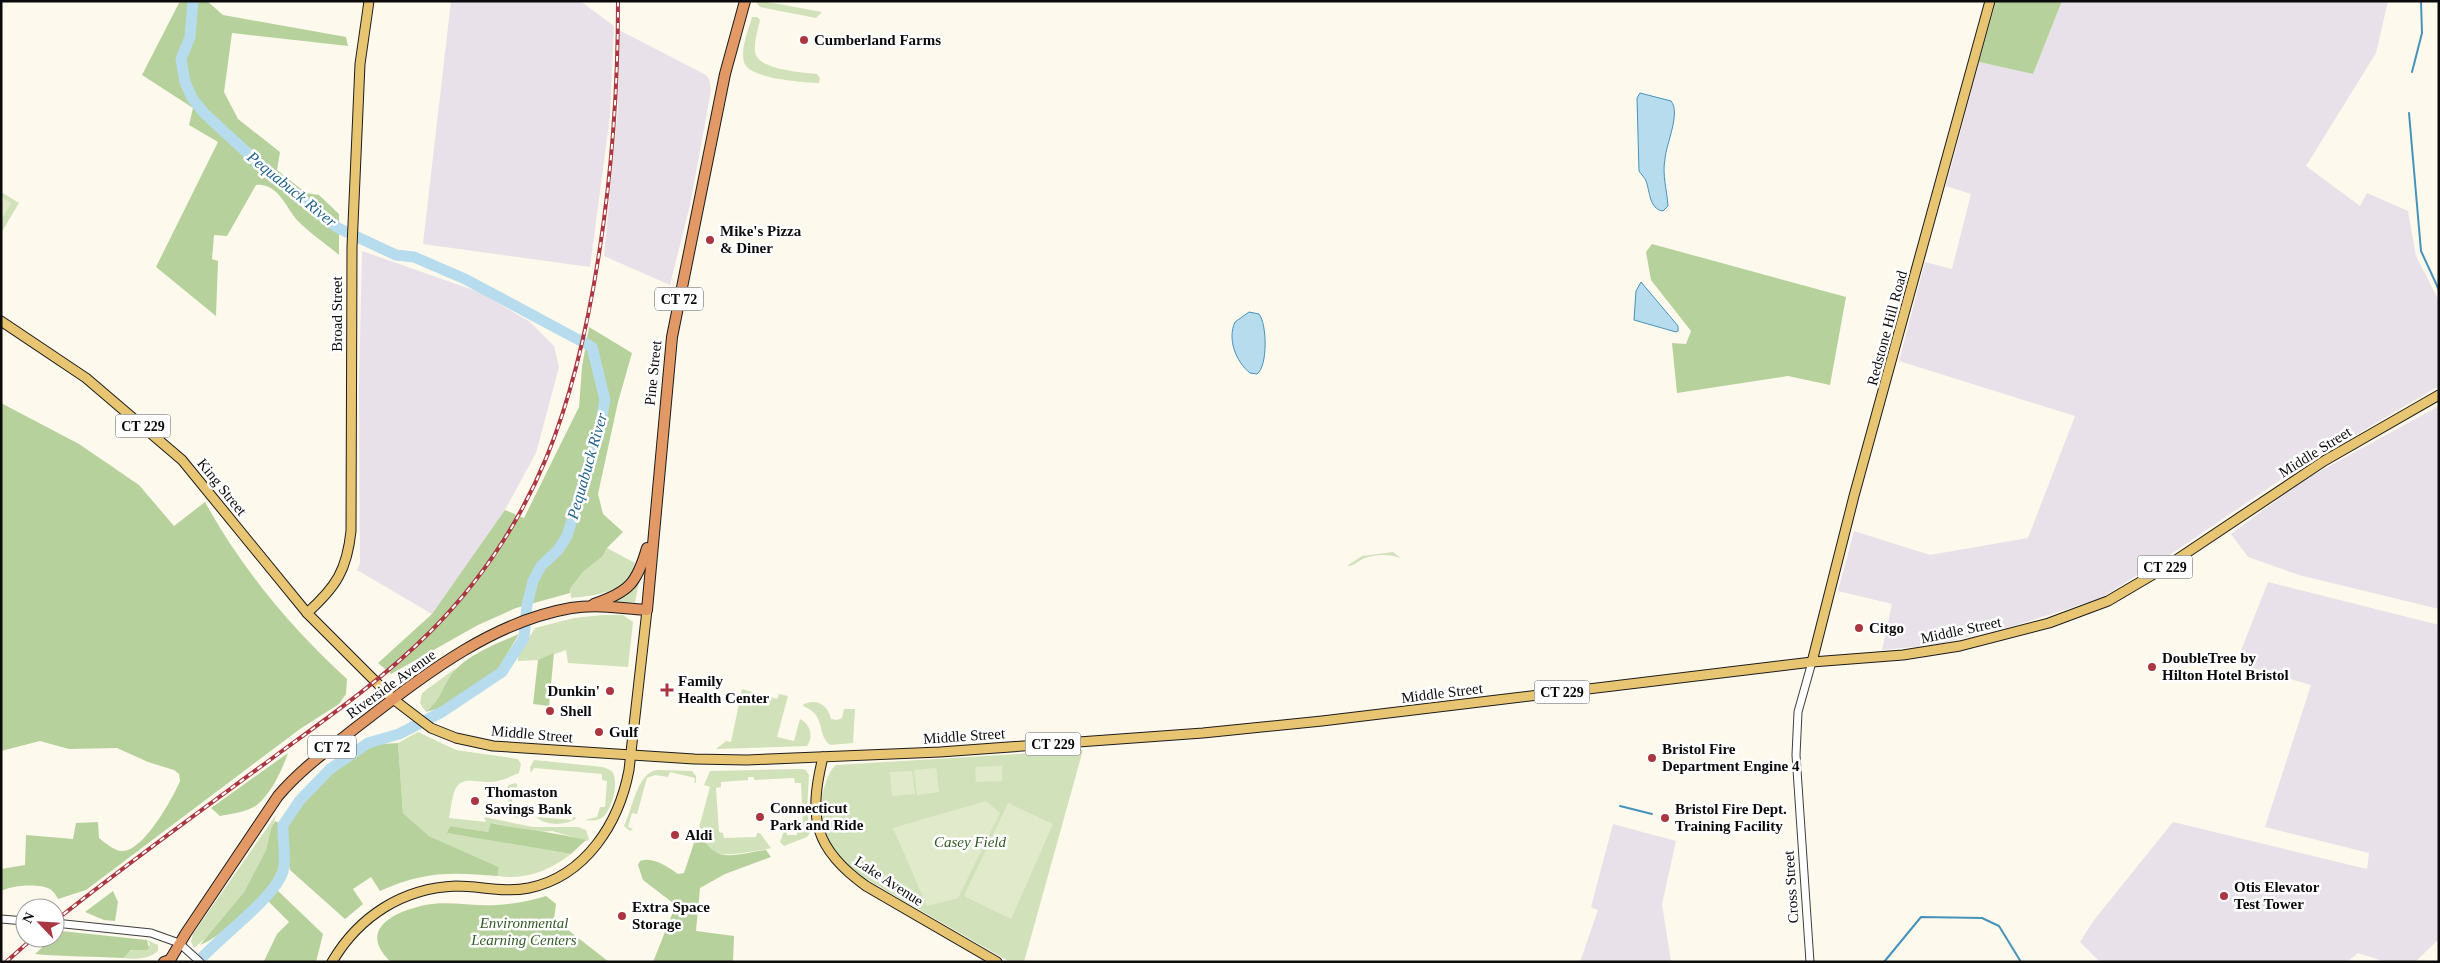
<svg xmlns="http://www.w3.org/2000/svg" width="2440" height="963" font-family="'Times New Roman',serif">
<rect width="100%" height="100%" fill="#fdf9ec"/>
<g fill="#e8e1e9">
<path d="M451 1H580L614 26 610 116 590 267 423 244Z"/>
<path d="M2062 1H2388L2376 53 2306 166 2360 206 2367 193 2408 211 2416 256 2439 301V386L2289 474 2171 554 2101 598 2017 625 1934 645 1882 650 1892 604 1838 591 1854 531 1930 555 2028 538 2075 416 1899 361 1925 262 1952 269 1971 194 1946 186 1979 62 2033 74Z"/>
<path d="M619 30 706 75 709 79 711 90 690 205 670 285 604 256 618 107Z"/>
<path d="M362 251 479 292 530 322 554 346 559 367 536 453 500 519 432 614 357 570 360 563 359 387Z"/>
<path d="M2439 406V609L2299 575 2248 557 2231 534 2304 480Z"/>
<path d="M2268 582 2439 625V939L2415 962H2386L2358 953 2347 962H2100L2080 942 2094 920 2173 822 2367 869 2369 853 2265 827 2311 685 2236 663Z"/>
<path d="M1613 824 1676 841 1662 904 1671 962H1580L1598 910 1591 907Z"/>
</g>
<g fill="#d1e2ba">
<path d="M762 1 822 12 816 18 811 17 760 7 756 2Z"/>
<path d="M752 17H757L760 20C758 30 754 41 755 51 756 70 802 72 817 74L820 78 819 83C803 82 748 79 744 62 740 49 749 29 752 17Z"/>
<path d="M1 192 19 203 1 233Z"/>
<path d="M607 548 635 563C625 594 598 595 571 598L570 589 583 572 603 556Z"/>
<path d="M1393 552 1401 558C1390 554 1376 554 1365 558 1357 561 1355 566 1347 566L1362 556Z"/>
<path d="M639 582 635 602 613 603 630 592Z"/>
<path d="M603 615H623L633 622 628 667 568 663 566 650 538 660 518 661V656L535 628 574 618Z"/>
<path d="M456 668 433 706 426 712 420 703 422 693Z"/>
<path d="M742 689 777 699 779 694 788 696 777 737 794 741 800 719C810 724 814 736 807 746L716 749 726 741 731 742Z"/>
<path d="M811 702C822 701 829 709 831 719L837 720 842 718 844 709H855L853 743 830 745C816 734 827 715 803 706L804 704Z"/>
<path d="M418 732 456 750 518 759 521 764 519 773C510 777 499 782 489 782 478 783 463 776 456 788 452 794 451 810 449 818L486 822 484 817 533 827H578L586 830 589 839 587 841 552 831 535 832 492 823 488 832 450 826 448 833 571 854C549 871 526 880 498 876L499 867 429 836 403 813 398 743Z"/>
<path d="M1083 750 1024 962H1010L859 875C832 855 813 822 824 788 827 779 829 771 836 765Z"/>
<path d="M534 760 603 767 612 771C619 782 613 806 604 816 599 821 591 821 585 820L597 817 600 807H605L607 781 602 780V774L534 768 531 773 530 767Z"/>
<path d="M801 769 806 770 809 775 807 810 810 833 807 837 784 846 780 842 784 831H787V835H797V829L803 828 801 783H795L794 778 754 780V777H748V780L721 782V787L716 788 719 832 723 833 724 838 756 837 757 833H760L771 848C762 851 752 851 743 853 717 856 710 856 698 831L710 787 704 785 710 771Z"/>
<path d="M657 770 692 771 696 776V782L694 784 695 778 670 772 668 777 655 775 647 778 637 814 632 813 628 827 633 829 630 831 624 826C633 808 637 773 657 770Z"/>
<path d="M516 783 518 786 513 791 511 812 516 810 519 816 517 818 503 813 508 812 509 793 504 791 509 785Z"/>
<path d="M276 815 266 850 244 892 206 938 194 948 191 941 193 934Z"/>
<path d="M536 817 572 820 573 817 577 818C566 826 546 826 536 817Z"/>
<path d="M147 940 158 945V951C148 960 135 959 123 958 129 948 136 950 147 950L150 944Z"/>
</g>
<g fill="#b6d19c">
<path d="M180 1H207L223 15 346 37 348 46 232 33 224 92 238 119 280 152 277 170 306 193 319 195 339 214V255C325 243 308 232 296 219 285 205 277 183 256 185L227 236 214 235 212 259 218 261 216 316 156 267 218 142 189 125 193 108 142 75Z"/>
<path d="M1996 1H2062L2033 74 1979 62Z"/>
<path d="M1652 244 1846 297 1830 385 1788 376 1677 393 1672 343 1686 344 1691 331 1651 280 1646 252Z"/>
<path d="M589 327 632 353 618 402 598 494 603 514 623 532 607 548 603 556 583 572 570 589V593L516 608 478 625 391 674 378 663 432 614 505 510 524 518 579 407 582 367Z"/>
<path d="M1 403 79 444 139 485 174 526 205 502C241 568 292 629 347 679L346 694 339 704 300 729 86 890 58 899C56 895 54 892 50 889 39 883 12 885 1 891V869L25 865 26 835 73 839 76 823 98 822 99 838C105 843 115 851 122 851 143 852 173 798 180 781L179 774 174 770 148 762 117 748 69 749 40 741 1 751Z"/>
<path d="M519 634 498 669 440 708 426 712C442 699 445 679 457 668 474 652 498 643 519 634Z"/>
<path d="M554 653 549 706 533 704 538 660Z"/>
<path d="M398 743 403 813 429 836 499 867 498 876C452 872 423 871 380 891L371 877 353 889 363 904 345 919 290 870C288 861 285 829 289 821 299 799 346 757 368 747 376 743 389 744 398 743Z"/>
<path d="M288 753C282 770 272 792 258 804 249 812 231 814 220 816L211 808Z"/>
<path d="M275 821 279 823C276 837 282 851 279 865 275 890 223 936 200 945L244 892 266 850 271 829Z"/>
<path d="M491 823C523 830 554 832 586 840L571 854 447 833 450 826 488 832Z"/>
<path d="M698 831C716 866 733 854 766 850L771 857 725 874 700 888 696 931 734 936 733 962H653L673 912V903L643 880 638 865 640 861C653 856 668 867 678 874L684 873Z"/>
<path d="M276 889 323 934 316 962 264 961 277 934 289 922 267 900Z"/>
<path d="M113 891 118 902 115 921 104 920 85 912Z"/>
<path d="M546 896 556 904 554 919 609 962H391C357 930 393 912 425 905 449 900 473 907 497 905 514 904 530 901 546 896Z"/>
<path d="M61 931 147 940 149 948 147 950H131L123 958C93 956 65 957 35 954Z"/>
</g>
<g fill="#e1ebcb">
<path d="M1 197 11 203 1 220Z"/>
<path d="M1002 766V781L976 782 975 767Z"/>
<path d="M936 768 939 792 917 795 914 770Z"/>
<path d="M912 771 915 794 892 796 890 772Z"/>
<path d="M986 801 1000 813 958 898 927 906 893 828Z"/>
<path d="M1008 803 1053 824 1011 919 964 896Z"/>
</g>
<g fill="#b7dcee" stroke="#4792bb">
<path d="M1640 93 1671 101C1681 113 1666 144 1665 159 1662 175 1667 190 1668 206L1663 211C1649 209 1650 191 1646 181 1645 178 1641 174 1639 171L1637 98Z"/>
<path d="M1641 282 1678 326V331L1676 332 1634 320 1636 291Z"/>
<path d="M1249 312 1259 314C1267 324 1268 366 1257 374L1250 373C1236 362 1227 339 1235 322Z"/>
</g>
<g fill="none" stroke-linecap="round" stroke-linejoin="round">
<g stroke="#4792bb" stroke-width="2">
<path d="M2412 72 2422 33 2421 1"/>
<path d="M2409 113 2421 251 2439 290"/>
<path d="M1620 806 1652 814"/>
<path d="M1884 962 1921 917 1982 918 1999 926 2021 962"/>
</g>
<path stroke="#b7dcee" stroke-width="11" d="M193 1 190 37 181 59 185 82 192 98 204 113 269 173 338 228 396 255 414 257 465 279 592 347 605 400 599 432 567 536 558 550 541 566 533 581 527 605 524 638 502 672 442 712 399 734 368 743 330 769 300 800 283 825C282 841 287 856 283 871 276 897 217 939 198 962"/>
<defs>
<g id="minor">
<path d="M1 919 25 921"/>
<path d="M55 923 151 933 179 943 200 962"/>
<path d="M1810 962 1796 755 1798 712 1812 662"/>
</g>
<g id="major">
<path d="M1 321 86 378 182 460 307 613 393 699 431 728 456 738 493 746 694 759 747 760 940 752 1203 733 1322 721 1812 662 1903 655 1960 646 2049 623 2108 601 2164 568 2324 461 2439 395"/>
<path d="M307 613C336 587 347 570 351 531L352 247 360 64 369 1"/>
<path d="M1812 662 1854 496 1990 1"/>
<path d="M823 757C808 818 814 849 866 886L997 962"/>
<path d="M332 962C359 916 403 888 456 886 481 886 504 893 529 888 586 876 619 823 629 770L647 610"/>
</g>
<g id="highway">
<path d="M594 604C629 592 637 583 647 548"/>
<path d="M164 962 170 960 186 933 278 796C301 769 330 748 358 726 422 677 490 622 571 608 596 604 622 608 647 610L672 337 725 74 745 1"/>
</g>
</defs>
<use href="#minor" stroke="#3e3e3e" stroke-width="9"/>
<use href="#major" stroke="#1c1c1c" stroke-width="11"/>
<use href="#highway" stroke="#1c1c1c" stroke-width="12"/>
<use href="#minor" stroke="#fff" stroke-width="7"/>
<use href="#major" stroke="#e7c572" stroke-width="9"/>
<use href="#highway" stroke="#e29965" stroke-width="10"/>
<defs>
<g id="rail">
<path d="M55 921C129 862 206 807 282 751 333 714 385 677 430 632 538 524 576 401 599 254 612 171 618 86 618 1"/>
<path d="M6 962 33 938"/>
</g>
</defs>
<use href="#rail" stroke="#a93640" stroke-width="4"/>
<use href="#rail" stroke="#fff" stroke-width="2" stroke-dasharray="5.5" stroke-linecap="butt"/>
</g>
<g fill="#a93640" stroke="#fff" stroke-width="2">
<circle cx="804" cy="40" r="5"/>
<circle cx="710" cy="240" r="5"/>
<circle cx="1859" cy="628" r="5"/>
<circle cx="2152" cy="667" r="5"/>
<path d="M664.5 682.5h5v5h5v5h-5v5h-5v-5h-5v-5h5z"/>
<circle cx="610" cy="691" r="5"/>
<circle cx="550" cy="711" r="5"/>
<circle cx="599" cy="732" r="5"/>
<circle cx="1652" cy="758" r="5"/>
<circle cx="475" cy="801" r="5"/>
<circle cx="760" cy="817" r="5"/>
<circle cx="1665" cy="818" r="5"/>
<circle cx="675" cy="835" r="5"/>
<circle cx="2224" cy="896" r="5"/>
<circle cx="622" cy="916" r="5"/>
</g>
<g text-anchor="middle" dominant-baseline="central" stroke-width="5" stroke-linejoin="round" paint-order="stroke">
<g fill="#fff" stroke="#545454" stroke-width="1">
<rect x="655" y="287.5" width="48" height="23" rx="4"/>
<rect x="115.5" y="414.5" width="55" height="23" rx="4"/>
<rect x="2137.5" y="555.5" width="55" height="23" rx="4"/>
<rect x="1534.5" y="680.5" width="55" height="23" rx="4"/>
<rect x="1025.5" y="732.5" width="55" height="23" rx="4"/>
<rect x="308" y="735.5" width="48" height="23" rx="4"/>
</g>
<g font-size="14" font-weight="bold" fill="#0b0b0b">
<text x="679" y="299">CT 72</text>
<text x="143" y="426">CT 229</text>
<text x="2165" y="567">CT 229</text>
<text x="1562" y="692">CT 229</text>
<text x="1053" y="744">CT 229</text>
<text x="332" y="747">CT 72</text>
</g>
<g font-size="15" font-weight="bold" fill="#0b0b0b" stroke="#fff" text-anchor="start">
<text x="814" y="40">Cumberland Farms</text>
<text x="720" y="231">Mike's Pizza<tspan x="720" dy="17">&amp; Diner</tspan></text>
<text x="1869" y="628">Citgo</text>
<text x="2162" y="658">DoubleTree by<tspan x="2162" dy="17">Hilton Hotel Bristol</tspan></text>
<text x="678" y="681">Family<tspan x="678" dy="17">Health Center</tspan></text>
<text x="600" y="691" text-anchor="end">Dunkin'</text>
<text x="560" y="711">Shell</text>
<text x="609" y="732">Gulf</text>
<text x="1662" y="749">Bristol Fire<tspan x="1662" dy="17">Department Engine 4</tspan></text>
<text x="485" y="792">Thomaston<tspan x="485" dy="17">Savings Bank</tspan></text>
<text x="770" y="808">Connecticut<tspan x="770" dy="17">Park and Ride</tspan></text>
<text x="1675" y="809">Bristol Fire Dept.<tspan x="1675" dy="17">Training Facility</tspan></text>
<text x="685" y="835">Aldi</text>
<text x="2234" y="887">Otis Elevator<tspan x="2234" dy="17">Test Tower</tspan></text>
<text x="632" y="907">Extra Space<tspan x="632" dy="17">Storage</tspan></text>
</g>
<g font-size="15" fill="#0b0b0b" stroke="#fff">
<text transform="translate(337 314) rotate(-90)">Broad Street</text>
<text transform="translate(1887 328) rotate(-75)">Redstone Hill Road</text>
<text transform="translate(653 373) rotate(-84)">Pine Street</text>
<text transform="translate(2315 452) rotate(-32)">Middle Street</text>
<text transform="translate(222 487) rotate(51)">King Street</text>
<text transform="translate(1961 630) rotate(-12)">Middle Street</text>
<text transform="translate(391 684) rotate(-36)">Riverside Avenue</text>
<text transform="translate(1442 693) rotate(-7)">Middle Street</text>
<text transform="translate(532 734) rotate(5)">Middle Street</text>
<text transform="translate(964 736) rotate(-4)">Middle Street</text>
<text transform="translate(889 881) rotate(33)">Lake Avenue</text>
<text transform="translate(1791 887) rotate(-94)">Cross Street</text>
</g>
<g font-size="15" font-style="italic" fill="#325a25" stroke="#fff">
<text x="970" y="842">Casey Field</text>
<text x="524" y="923">Environmental<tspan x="524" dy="17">Learning Centers</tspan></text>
</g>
<g font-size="16" font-style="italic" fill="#25648d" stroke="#fff">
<text transform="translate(292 189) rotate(39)">Pequabuck River</text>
<text transform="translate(587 466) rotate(-74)">Pequabuck River</text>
</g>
</g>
<rect width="2440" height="963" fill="none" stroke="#0b0b0b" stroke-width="5"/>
<g transform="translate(40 923) rotate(295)"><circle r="24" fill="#ffffff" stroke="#9d9d9d"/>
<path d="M0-4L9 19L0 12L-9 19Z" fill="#a93640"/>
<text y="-8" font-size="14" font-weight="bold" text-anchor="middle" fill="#0b0b0b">N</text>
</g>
</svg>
